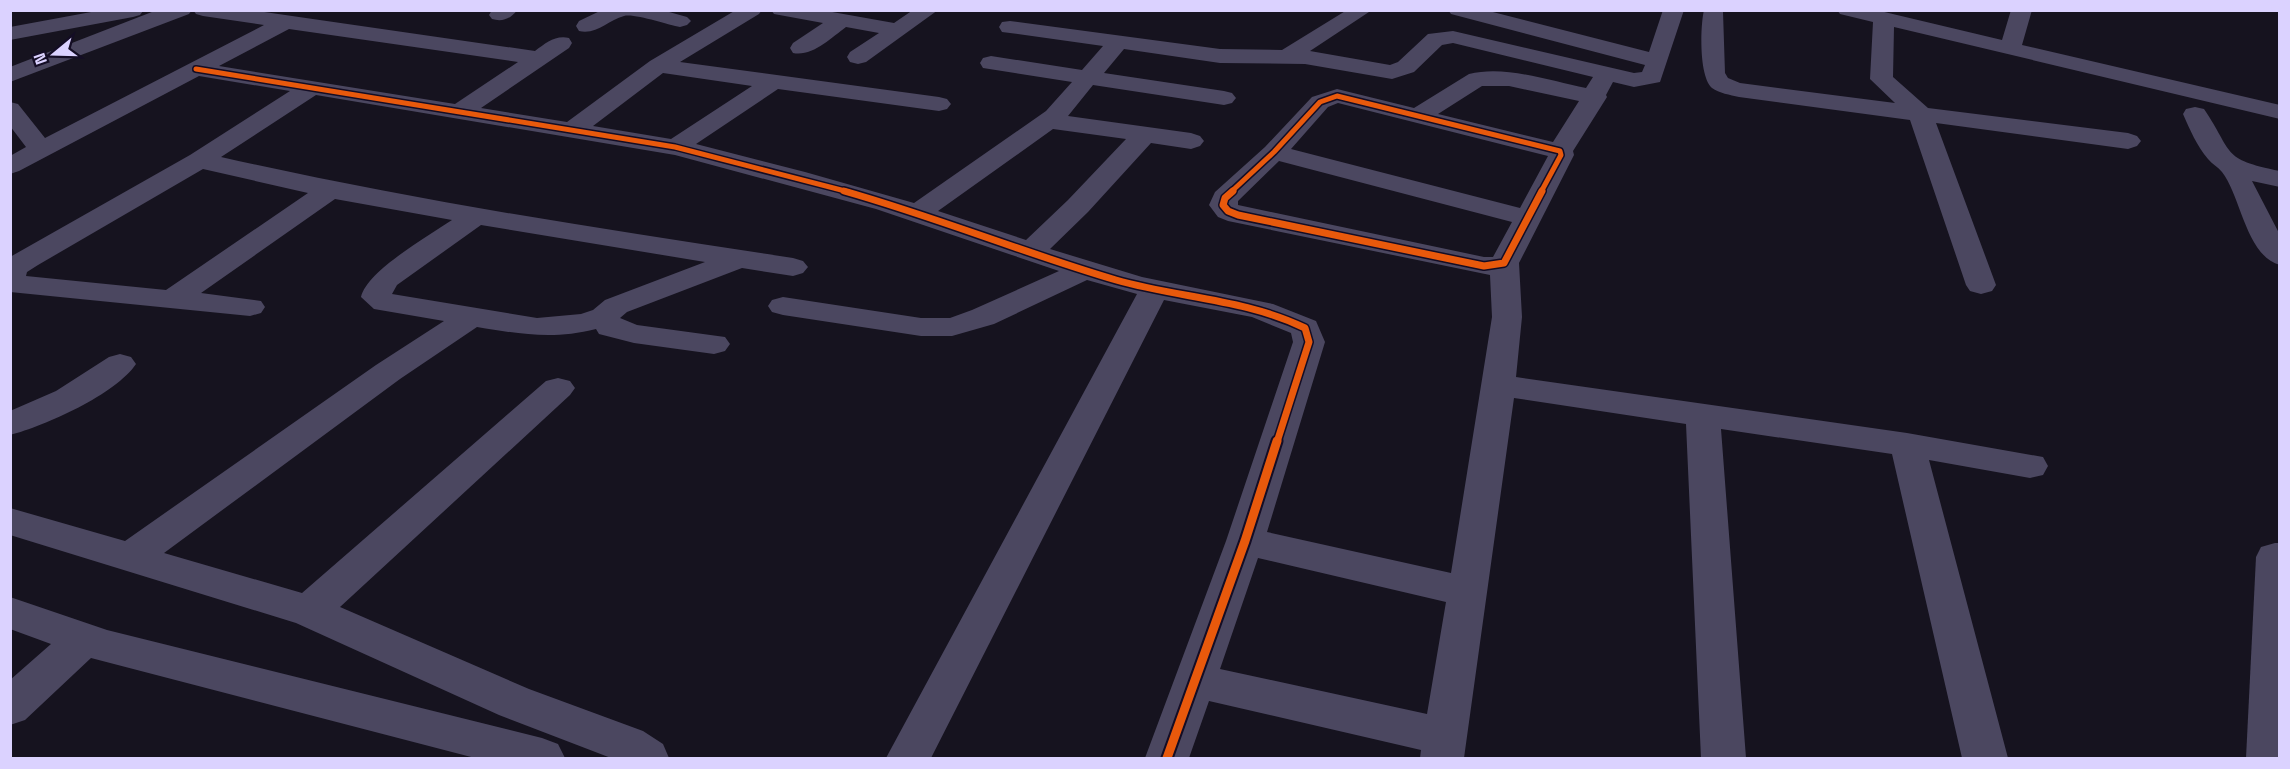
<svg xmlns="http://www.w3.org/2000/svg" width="2290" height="769" font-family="'Space Grotesk',sans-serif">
<rect width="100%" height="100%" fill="#16131f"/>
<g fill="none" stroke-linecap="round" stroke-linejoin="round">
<g fill="#4b4760" fill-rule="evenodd">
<path d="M102 10 143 11 140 15 133 17 10 40V27Z"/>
<path d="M157 10H192L189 14 10 82V67Z"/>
<path d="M193 10H251L535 51C546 43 555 35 569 38L572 43 569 48 481 108 567 122 650 61 736 10H762L759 14 680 62 939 97 947 99 951 104 947 109 939 111 778 89 696 144 805 172 914 203 1046 111 1072 82 983 68 980 63 983 58 991 56 1082 70 1103 46 1010 33 1002 32 999 27 1002 22 1010 21 1220 49 1282 50 1347 10H1372L1310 51 1390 65 1398 62 1428 34 1453 31 1634 73 1642 72 1645 65 1451 14 1448 10H1485L1649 52 1663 10H1684L1660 82 1634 87 1613 82 1606 95 1607 97 1573 151 1574 155 1519 263 1522 317 1516 377 1907 433 2043 457 2048 466 2043 475 2030 478 1929 460 2008 758H1962L1892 454 1721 429 1746 758H1701L1686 424 1514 398 1464 758H1420L1421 750 1209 701 1189 758H1145L1226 541 1293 342 1291 333 1252 317 1164 300 931 758H886L1137 294 1087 280 994 324 952 336H921L783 315 772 312 768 306 772 300 783 297 921 318H950L972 310 1059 271 876 209 675 155 316 95 221 157C410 200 601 229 793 258L803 261 808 267 803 273 793 276 742 268 627 312 620 318 637 325 725 337 730 344 725 351 714 354 634 343 599 334 596 329C553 340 520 334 477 327L400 379 164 553 302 593 546 381 558 378 570 381 575 388 570 395 340 607 529 689 643 731 663 744 669 758H611L499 715 296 623 10 535V508L125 541 376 365 444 321 374 309 361 297C367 271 428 236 452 220L335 199 201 293 261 301 265 307 261 313 250 316 10 292V257L190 155 290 91 199 76 19 171 10 174V156L26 147 10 126V102L18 104 45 138 264 25 203 16 196 14ZM289 29 518 62 455 104 219 66ZM1453 43 1593 77 1586 88C1550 81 1506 65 1469 74L1414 108 1337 89 1312 97 1265 147 1215 192 1209 205 1218 217 1228 221 1490 275 1492 317 1451 573 1267 532 1325 342 1316 321 1273 304 1142 277 1050 249 1088 212 1151 143 1191 149 1200 146 1204 141 1200 136 1191 133 1068 116 1093 85 1224 105 1232 103 1236 98 1232 93 1224 91 1104 73 1124 49 1220 63 1305 64 1392 79 1414 72 1442 45ZM663 73 752 86 671 139 593 126ZM1482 86H1509L1579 101 1553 142 1438 114ZM1338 103 1548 156 1520 208 1291 149 1328 107ZM1053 129 1126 139 1068 200 1026 240 938 211ZM1279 161 1512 222 1493 257H1484L1238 205V201ZM203 169 308 193 166 290 26 276 27 272 38 265ZM481 225 705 262 605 300 593 310 581 314 537 318 392 294 397 285ZM1258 558 1446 602 1427 714 1220 669Z"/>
<path d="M492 10H517C511 19 502 22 492 19L489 15Z"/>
<path d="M602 10H662L687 17 691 21 687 25 680 27C668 25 634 13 624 16 608 20 597 35 579 31L576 26 579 21Z"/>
<path d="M771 10H821L894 23 913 10H938L866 62 858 64 850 62 847 57 850 52 879 33 846 27C831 38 812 57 793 53L790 48 793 43 823 23 774 14Z"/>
<path d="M1704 10 1723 12 1725 73 1728 78 1740 83 1895 103 1870 79 1873 22 1840 14 1837 10H1876L2002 40 2011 10H2032L2022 45 2280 105V119L1894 27 1893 77 1928 108 2128 133 2137 136 2141 141 2137 146 2128 149 1936 123 1996 285 1992 291 1981 294 1970 291 1966 285 1910 120 1739 97C1730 95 1719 93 1712 88 1699 77 1700 27 1704 10Z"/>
<path d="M2195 107 2204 109C2234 153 2220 159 2280 171V187L2252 181 2280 235V265C2246 256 2241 196 2222 172 2218 167 2212 164 2208 159 2197 146 2190 130 2183 114L2186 109Z"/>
<path d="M120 354 131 357 136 364C116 394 45 426 10 435V411L56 391 109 357Z"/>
<path d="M2275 543H2280V758H2246L2256 557 2261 547Z"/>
<path d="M10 597 107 630 542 738 558 744 565 758H475L91 658 25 720 10 725V680L51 644 10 629Z"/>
</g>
<defs>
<g id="cycleway-far2">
<path d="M196 69 675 147 849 192"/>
<path d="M1231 192 1274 152 1320 102 1337 96 1560 151 1561 155 1541 192"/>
</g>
<g id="cycleway-far1">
<path d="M844 191C936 217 1024 253 1116 280 1179 298 1245 299 1305 328L1309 342 1277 442"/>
<path d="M1233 191 1225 198 1223 205 1228 211 1238 215 1484 266 1504 263 1542 191"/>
</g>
<path id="cycleway" d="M1167 758 1245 541 1277 441"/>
</defs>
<use href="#cycleway-far2" stroke="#140d25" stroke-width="8"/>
<use href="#cycleway-far1" stroke="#140d25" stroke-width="10"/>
<use href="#cycleway" stroke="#140d25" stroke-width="13"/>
<use href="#cycleway-far2" stroke="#e8590c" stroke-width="5"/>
<use href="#cycleway-far1" stroke="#e8590c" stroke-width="7"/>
<use href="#cycleway" stroke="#e8590c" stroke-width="9"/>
</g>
<rect width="2290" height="769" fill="none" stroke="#dbd2ff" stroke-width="24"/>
<g transform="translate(54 54) rotate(251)" stroke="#140d25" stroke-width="4.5" paint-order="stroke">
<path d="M0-4.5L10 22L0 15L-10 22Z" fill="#dbd2ff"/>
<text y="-9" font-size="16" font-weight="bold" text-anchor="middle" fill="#dbd2ff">N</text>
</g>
</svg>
